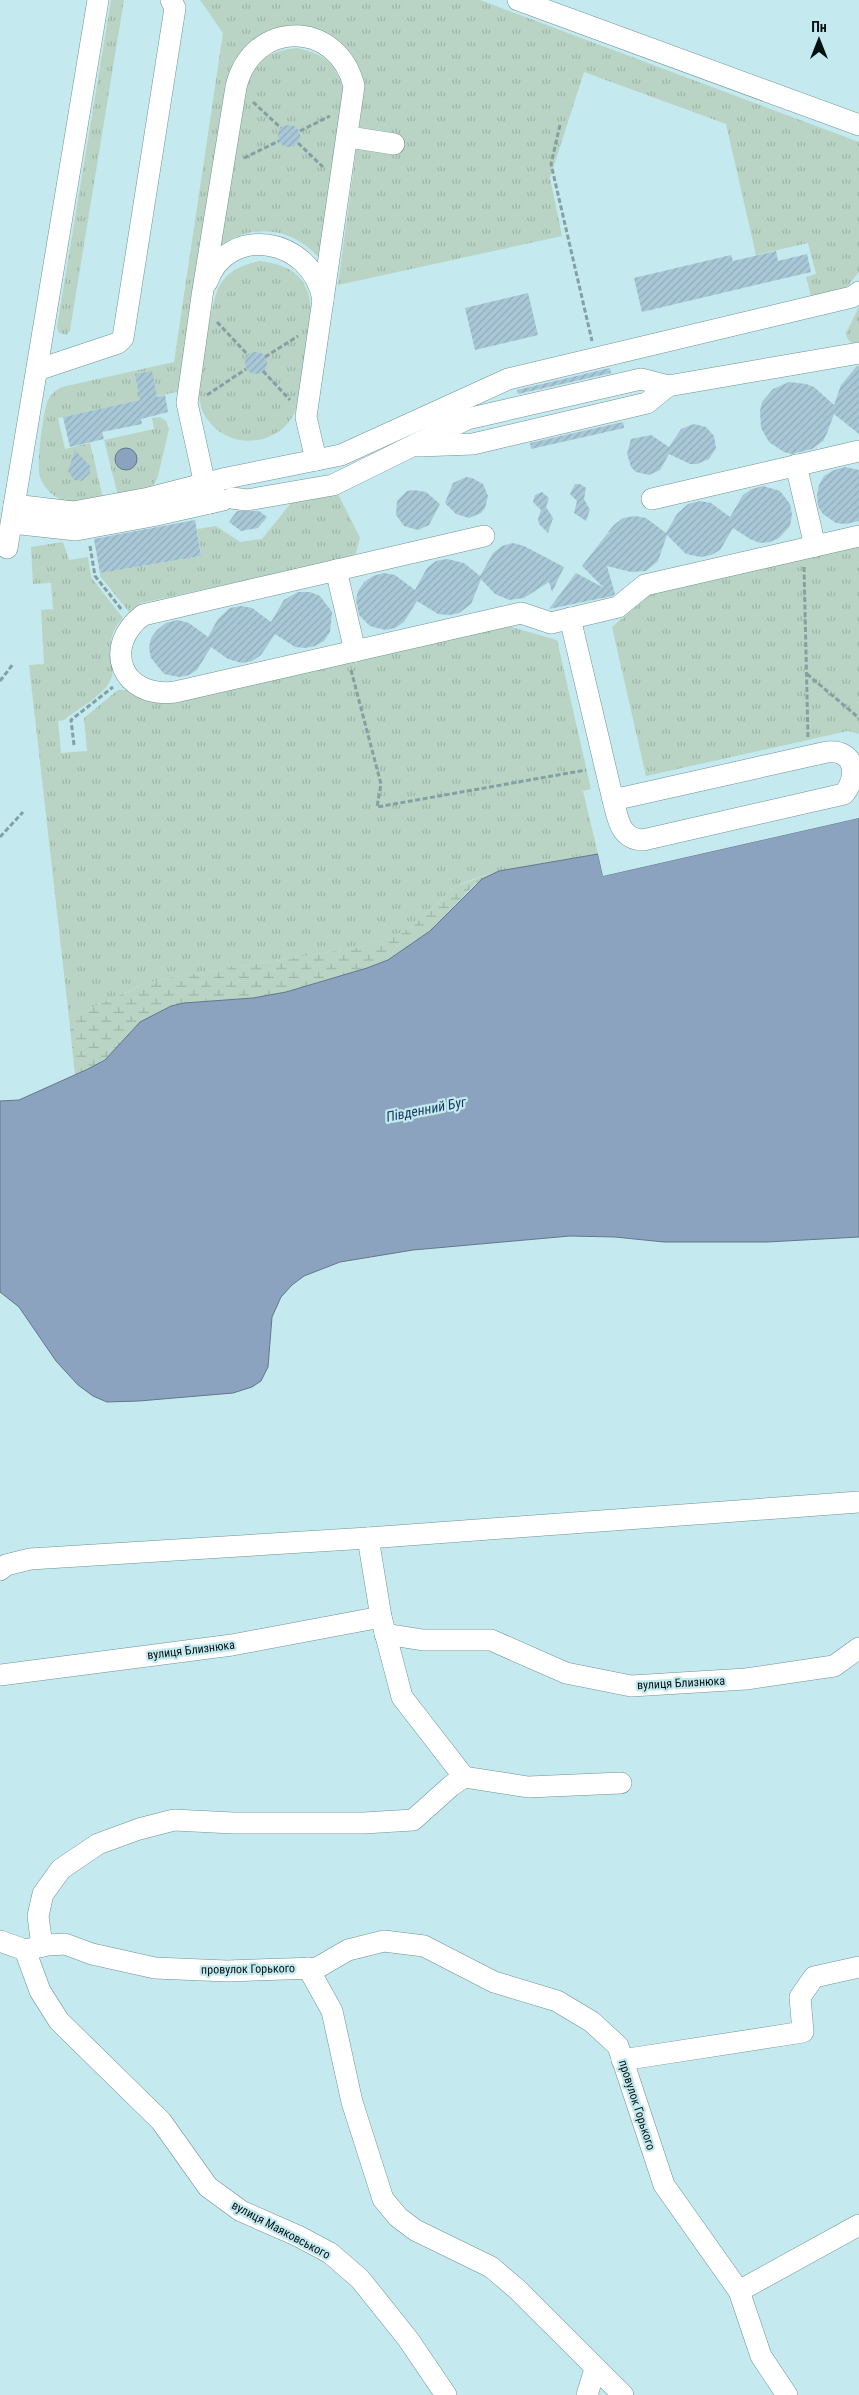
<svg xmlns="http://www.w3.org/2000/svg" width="859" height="2395" font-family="'Roboto Condensed',sans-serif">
<defs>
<pattern id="grass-tufts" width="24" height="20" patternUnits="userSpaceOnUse" patternTransform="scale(1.25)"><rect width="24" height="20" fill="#b9d4c4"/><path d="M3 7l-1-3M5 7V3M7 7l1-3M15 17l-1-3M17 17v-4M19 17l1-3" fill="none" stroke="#9db5a8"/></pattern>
<pattern id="wetland-marsh" width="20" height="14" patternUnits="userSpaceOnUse" patternTransform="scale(1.25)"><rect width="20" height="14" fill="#b9d4c4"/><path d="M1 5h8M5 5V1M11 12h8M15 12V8" fill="none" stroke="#9db5a8"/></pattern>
<pattern id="building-hatch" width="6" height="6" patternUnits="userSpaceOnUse" patternTransform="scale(1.25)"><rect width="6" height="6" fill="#a9c8d7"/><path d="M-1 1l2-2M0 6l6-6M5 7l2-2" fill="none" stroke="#90abb8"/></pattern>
</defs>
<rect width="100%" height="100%" fill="#c4e9ee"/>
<g fill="url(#grass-tufts)">
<path d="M111 0H124L70 330 67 335 59 333 57 327Z"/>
<path d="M200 0H480L859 142V272L846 288 811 296 806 277 816 274 808 243 756 255 726 124 584 72 550 178 562 236 338 285 363 99 360 76 333 39 250 43 181 391 58 418 65 449 90 443 103 498C90 500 77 504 64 501 53 497 44 488 40 477 36 466 43 412 48 400 51 394 56 390 62 387L174 362 223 33Z"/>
<path d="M297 48C325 54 336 64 344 92L321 260C294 228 256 222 221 245 226 211 238 88 256 66 266 53 281 50 297 48Z"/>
<path d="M259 261C325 268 312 316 304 365 301 382 301 405 291 419 271 448 227 448 207 419 201 411 199 400 199 390 199 374 212 295 221 283 230 270 243 265 259 261Z"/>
<path d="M859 307V344C851 344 847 341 846 333Z"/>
<path d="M160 417 166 421 169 429 158 476 154 484 148 489 118 496 104 440 154 429 152 418Z"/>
<path d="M338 494 360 538 356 553 347 558 141 603 129 612 100 576V573L201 556 197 529 216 526 240 542 262 539 291 503Z"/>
<path d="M859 540V734L848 731 839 733 646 776 612 627 660 586Z"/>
<path d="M63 542 69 560 88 557 91 577 123 618C98 644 121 664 109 683 103 695 75 711 64 720L58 721 61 753 87 751 84 718 118 690H131L498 623 557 640 591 789 583 791 598 854 499 871 471 880 454 887 412 927 388 939 356 948 174 977 147 983 69 1018 29 665 44 664 41 610 53 609 51 583 33 584 31 547Z"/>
</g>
<path fill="url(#wetland-marsh)" d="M499 871 482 879 472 887 430 931 388 960 367 968 286 992 253 998 184 1003 171 1006 140 1022 105 1060 75 1075 69 1018 147 983 174 977 356 948 388 939 412 927 454 887Z"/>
<g fill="#8ca3bf" stroke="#63778b">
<circle cx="126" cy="459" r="11"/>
<path d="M859 818V1237L767 1242H664L615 1237 570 1236 413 1250 340 1262 304 1276 292 1285 281 1297 272 1317 268 1367 261 1381 252 1387 233 1393 139 1401 107 1402 93 1396 78 1385 56 1361 19 1307 0 1292V1101L19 1100 88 1069 105 1060 140 1022 171 1006 184 1003 253 998 286 992 367 968 388 960 430 931 482 879 499 871 598 854 603 876Z"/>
</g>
<path fill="#c4e9ee" d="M859 816V818L603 876 598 854H600L605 873Z"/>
<g fill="url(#building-hatch)">
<circle cx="289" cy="136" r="11"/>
<path d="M776 251 778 261 807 254 811 272 642 312 634 278 731 255 733 261Z"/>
<path d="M528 293 538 335 475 350 465 308Z"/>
<circle cx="256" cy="363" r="11"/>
<path d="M857 366H859V434L834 414 827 433 823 441 812 449 792 454 784 452 769 442 761 428 760 411 762 402 773 389 789 382 806 384 814 387 834 405 841 385Z"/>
<path d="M610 368 611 373 518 394 517 390Z"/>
<path d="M152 371 157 397 165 395 168 412 141 419 142 424 102 432 104 439 70 447 63 417 140 400 135 374Z"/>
<path d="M623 422 624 428 531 449 530 443Z"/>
<path d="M694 424 706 427 714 436 716 448 709 459 697 464H690L669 454 660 470 649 475 636 472 631 467 627 454 631 439 651 435 669 447 681 429Z"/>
<path d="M75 450 90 466V473L82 481 74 480 68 471Z"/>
<path d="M845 467 859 470V521L846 524 836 523 823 514 818 506 817 495 819 485 824 476 834 470Z"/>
<path d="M466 477 472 478 483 484 488 496 485 508 481 513 469 518 456 514 445 503 453 483Z"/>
<path d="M575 484H580L586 488 584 499 590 510 586 521 574 513 577 501 570 494Z"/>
<path d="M763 486 780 491 790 504 792 515 790 526 779 538 770 542 760 543 750 539 733 528 720 550 711 555 701 557 686 554 667 535 658 561 646 571 631 572 607 566 615 594 612 596 549 609 576 573 604 588 582 566 607 534 610 533 608 532 614 525 623 518 635 516 646 518 666 533 677 514 688 504 700 501 711 503 730 517 743 495 752 489Z"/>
<path d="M414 490 426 492 440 504 429 525 418 530 404 526 396 515 397 501 407 491Z"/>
<path d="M542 492 549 498 546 507 553 518 548 533 539 524 538 519 541 510 533 502 535 495Z"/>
<path d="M237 511H259L267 517 258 528 241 531 229 522Z"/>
<path d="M195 520 201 556 100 573 94 539Z"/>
<path d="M513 543 524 546 564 567 552 592 549 582 524 598 509 600 495 594 481 579 471 604 459 613 449 615 438 614 417 601 404 622 395 628 385 630 370 626 359 615 356 600 358 591 364 582 373 576 384 573 395 575 415 590 427 568 436 561 447 559 464 563 480 576 493 553 502 546Z"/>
<path d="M298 592H310L320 596 332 612 330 632 324 641 315 646 305 648 295 647 275 634 261 655 252 661 242 663 228 659 211 647 197 670 189 675 179 677 164 674 151 658 149 648 151 638 157 630 166 623 177 620 189 623 208 637 218 619 230 608 241 606 252 608 271 622 284 600Z"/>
</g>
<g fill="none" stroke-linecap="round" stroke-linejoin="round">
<defs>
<g id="minor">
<path d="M518 0 859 125"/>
<path d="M349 137 394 144"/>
<path d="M207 282C227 224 312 236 323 300"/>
<path d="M37 370 118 343 123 338 175 8 171 0"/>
<path d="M419 446 473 444 647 403 668 386"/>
<path d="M796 465 815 546"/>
<path d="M232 498 247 500 333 485 467 419 641 379 668 386 859 353"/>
<path d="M652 499 859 451"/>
<path d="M209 503 187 403 202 296 236 87C252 19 337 19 354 86L306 417 316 460"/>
<path d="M14 505 73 512 149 498 227 478 341 455 508 379 852 297 859 292"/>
<path d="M12 523 76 530 152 516 223 500"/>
<path d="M484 536 143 615C101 647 122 699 175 692L521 613 551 623 618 607 645 585 859 536"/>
<path d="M7 548 98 0"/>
<path d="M336 570 355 651"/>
<path d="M570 618 613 800C618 819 620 839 643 840L844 794C859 776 855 749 827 752L613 800"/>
<path d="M368 1538 381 1617 402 1697 464 1777"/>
<path d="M0 1570 6 1565 30 1559 368 1538 859 1502"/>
<path d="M385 1634 423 1640H491L566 1673 631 1686 746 1679 834 1666 859 1648"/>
<path d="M0 1675 232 1645 381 1617"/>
<path d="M0 1941 25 1950 48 1945 65 1944 92 1954 155 1968 227 1971 317 1968 348 1950 384 1941 424 1946 494 1982 557 2001 592 2022 618 2046 664 2185 739 2291 761 2356 787 2395"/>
<path d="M42 1946 38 1916 43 1894 61 1869 98 1844 139 1829 174 1820 233 1823H364L413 1820 451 1786 464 1777 528 1787 621 1783"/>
<path d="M25 1950 40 1991 59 2021 161 2121 208 2187 241 2211 298 2236 330 2253 360 2279 408 2339 446 2395"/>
<path d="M308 1968 332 2011 352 2102 383 2199 398 2217 415 2230 491 2267 518 2290 623 2395"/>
<path d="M622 2060 803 2032 800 1997 814 1977 859 1967"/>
<path d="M739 2291 859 2225"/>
<path d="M587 2395 595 2369"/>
</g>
</defs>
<use href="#minor" stroke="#6f9296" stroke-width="22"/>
<g stroke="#83a0a4" stroke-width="3" stroke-dasharray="5 2.5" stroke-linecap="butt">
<path d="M253 102 281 128"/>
<path d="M560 125 551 164 592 341"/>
<path d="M300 131 330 116"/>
<path d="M298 143 323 167"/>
<path d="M244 158 279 141"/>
<path d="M217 322 248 355"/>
<path d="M265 357 298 336"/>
<path d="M263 371 290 400"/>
<path d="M207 395 246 369"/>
<path d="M90 546 95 576 122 610"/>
<path d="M804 567 808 738"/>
<path d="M351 670 381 784 377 807 586 770"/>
<path d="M807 674 859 718"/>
<path d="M0 681 13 664"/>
<path d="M74 745 71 720 113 687"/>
<path d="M0 837 23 812"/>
</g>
<use href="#minor" stroke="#fff" stroke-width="21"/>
</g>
<g text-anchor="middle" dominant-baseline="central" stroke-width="4.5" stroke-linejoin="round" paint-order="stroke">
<g font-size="12" fill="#041113" stroke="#c4e9ee">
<text transform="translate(191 1650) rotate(-7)">вулиця Близнюка</text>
<text transform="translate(681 1683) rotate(-3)">вулиця Близнюка</text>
<text transform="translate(248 1969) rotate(-1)">провулок Горького</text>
<text transform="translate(637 2105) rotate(72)">провулок Горького</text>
<text transform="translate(281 2230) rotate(28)">вулиця Маяковського</text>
</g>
<g font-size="14" font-style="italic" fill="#16385f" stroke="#c4e9ee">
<text transform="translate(426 1109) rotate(-11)">Південний Буг</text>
</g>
</g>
<g transform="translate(819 40)" stroke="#c4e9ee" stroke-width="4" paint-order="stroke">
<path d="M0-4L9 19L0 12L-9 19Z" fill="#041113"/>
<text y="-8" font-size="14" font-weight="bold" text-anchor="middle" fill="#041113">Пн</text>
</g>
</svg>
